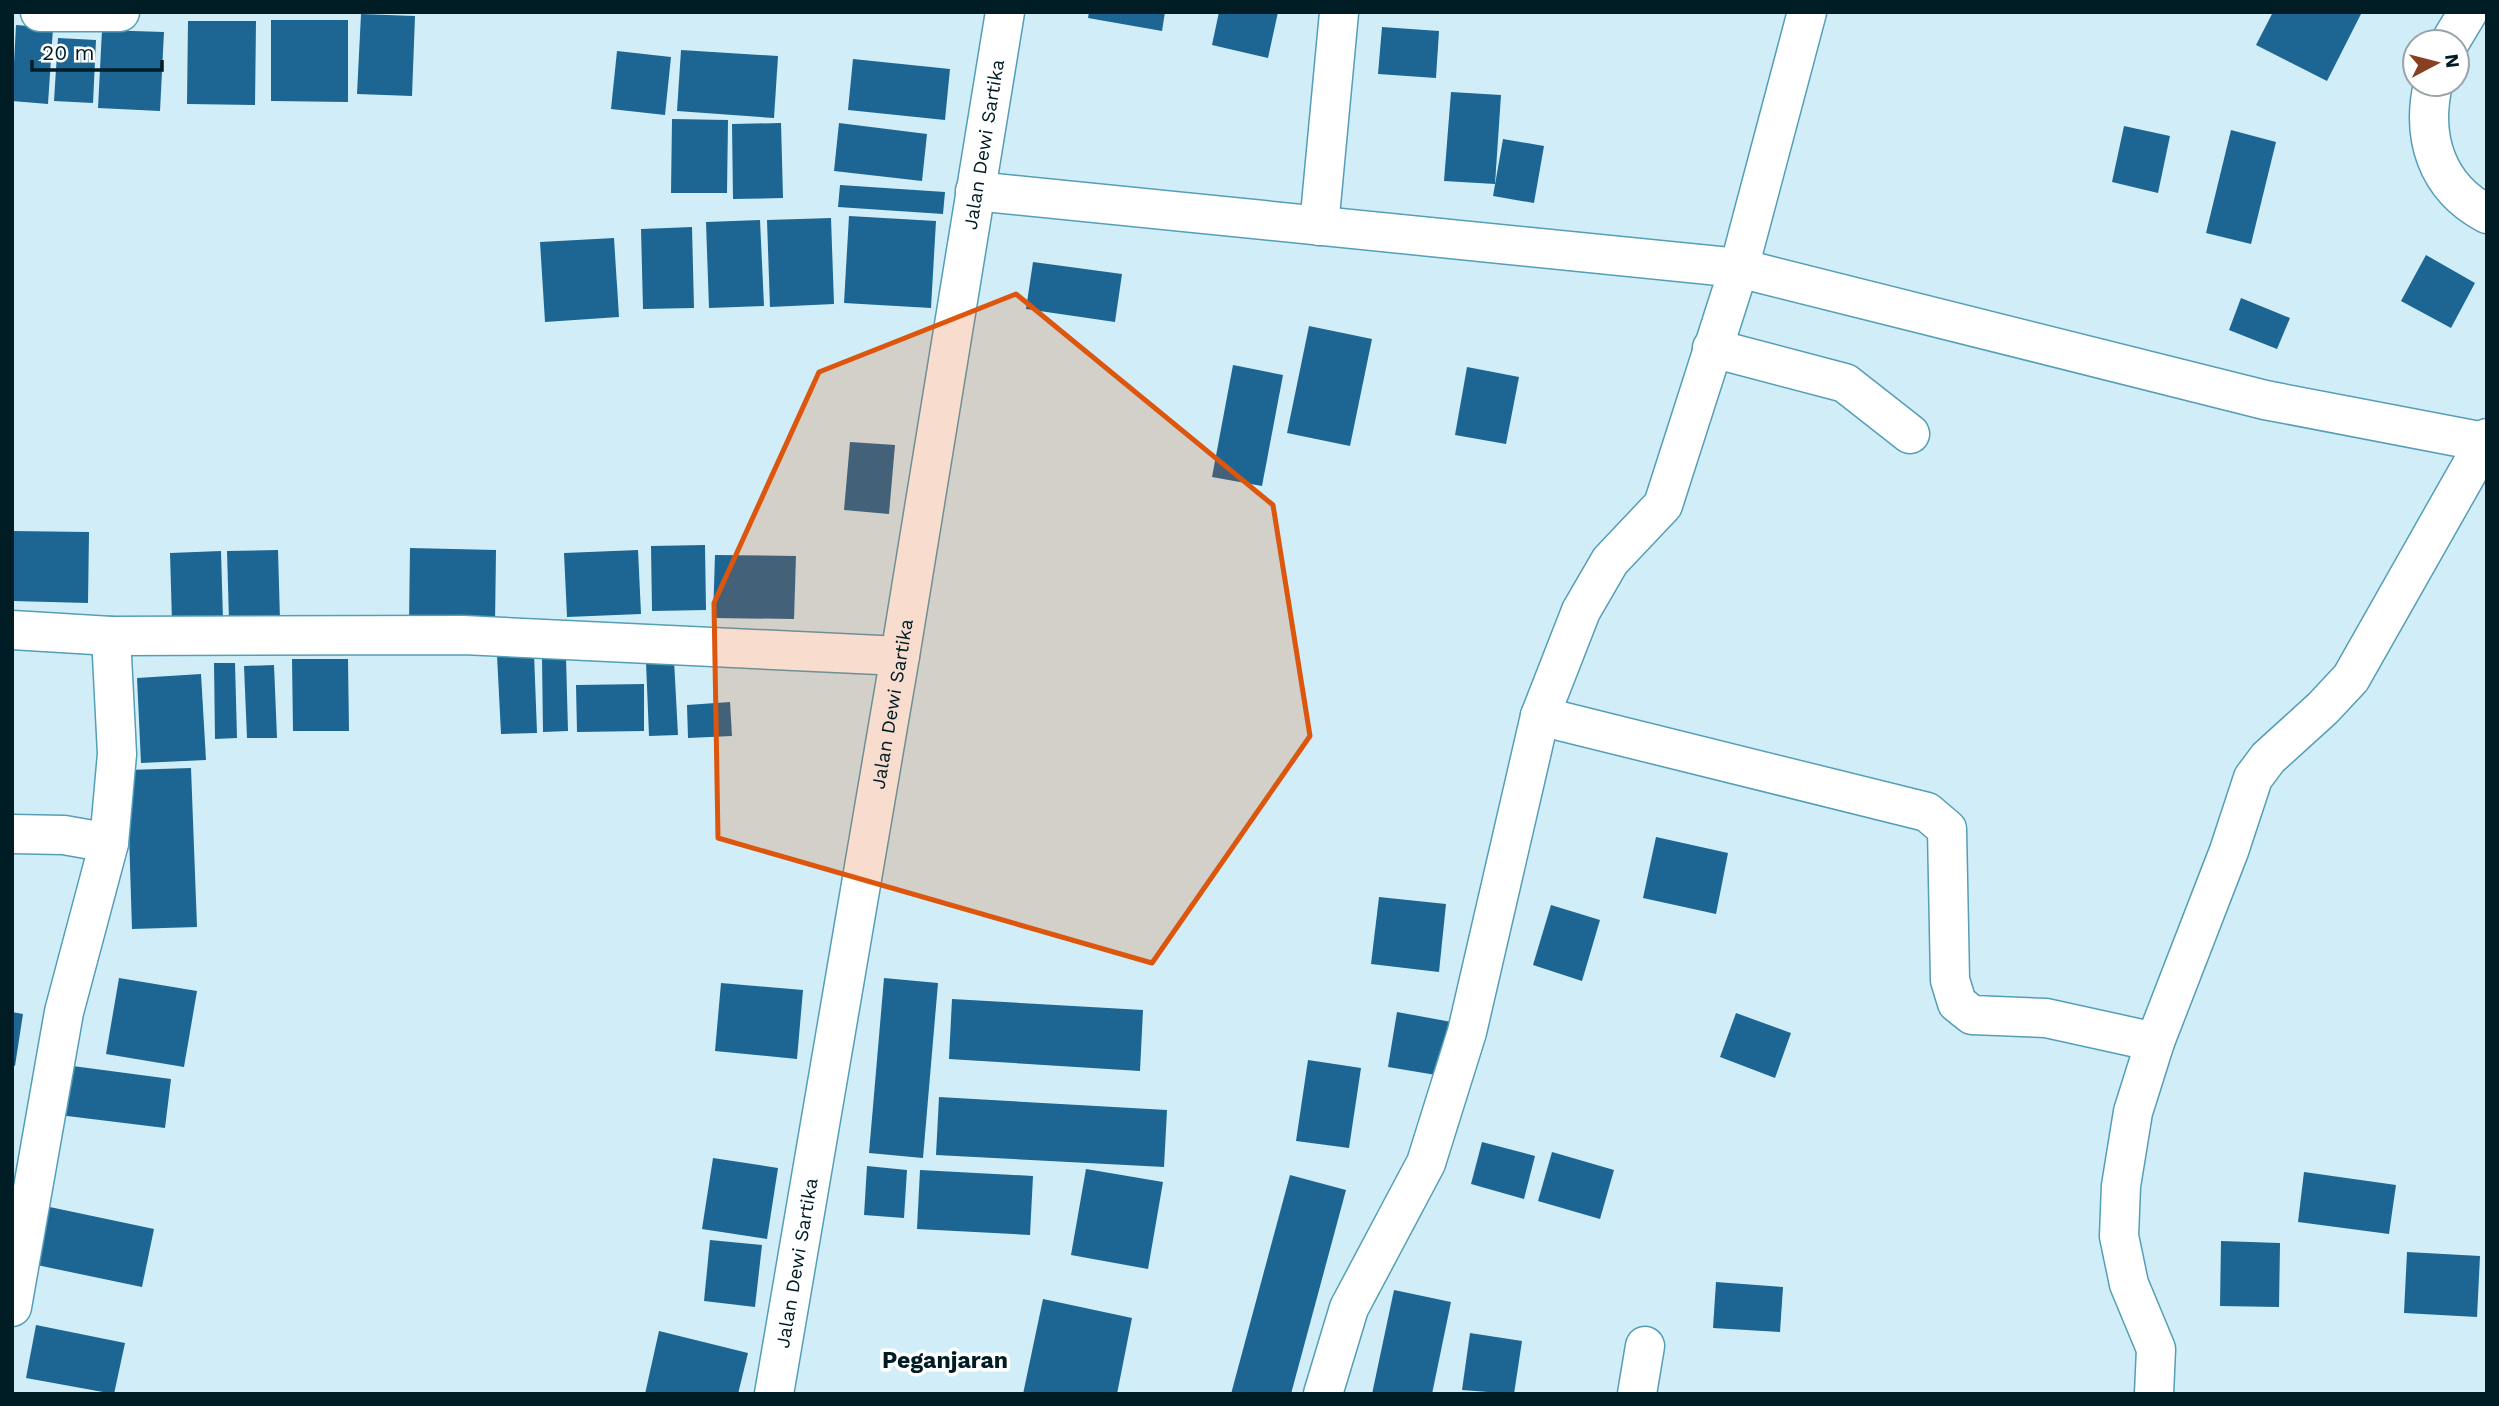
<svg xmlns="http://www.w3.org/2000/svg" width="2499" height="1406" font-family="'Work Sans',sans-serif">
<rect width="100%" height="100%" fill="#d1eef8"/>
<g fill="#1d6694">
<path d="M1089 12H1165L1162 31 1088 18Z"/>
<path d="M1219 12H1278L1268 58 1212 45Z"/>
<path d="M2273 12H2362L2327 81 2256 45Z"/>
<path d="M361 14 415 16 412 96 357 94Z"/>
<path d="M271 20H348V102L271 101Z"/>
<path d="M188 21H256L255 105 187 104Z"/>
<path d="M16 25 53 28 48 104 12 101Z"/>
<path d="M1382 27 1439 31 1436 78 1378 74Z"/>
<path d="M102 30 164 32 160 111 98 108Z"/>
<path d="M58 38 96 40 93 103 54 101Z"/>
<path d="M681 50 778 56 774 118 677 111Z"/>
<path d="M617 51 671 57 665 115 611 109Z"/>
<path d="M853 59 950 69 945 120 848 110Z"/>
<path d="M1451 92 1501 95 1495 184 1444 181Z"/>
<path d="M672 119 728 120 727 193H671Z"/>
<path d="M781 123 783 198 733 199 732 124Z"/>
<path d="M839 123 927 134 922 181 834 171Z"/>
<path d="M2124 126 2170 136 2158 193 2112 182Z"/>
<path d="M2231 130 2276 142 2251 244 2206 233Z"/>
<path d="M1503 139 1544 146 1534 203 1493 196Z"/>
<path d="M840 185 945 192 943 214 838 207Z"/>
<path d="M849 216 936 221 931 308 844 303Z"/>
<path d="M831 218 834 304 770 307 767 220Z"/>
<path d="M760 220 764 306 709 308 706 222Z"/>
<path d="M692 227 694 308 643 309 641 229Z"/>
<path d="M614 238 619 317 545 322 540 242Z"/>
<path d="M2426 255 2475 283 2451 328 2401 301Z"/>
<path d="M1033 262 1122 274 1115 322 1026 309Z"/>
<path d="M2241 298 2290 318 2277 349 2229 330Z"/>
<path d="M1309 326 1372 339 1350 446 1287 433Z"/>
<path d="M1233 365 1283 375 1262 486 1212 477Z"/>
<path d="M1467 367 1519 377 1506 444 1455 435Z"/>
<path d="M850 442 895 445 889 514 844 510Z"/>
<path d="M12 531 89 532 88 603 12 601Z"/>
<path d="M705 545 706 610 652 611 651 546Z"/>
<path d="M410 548 496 550 495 625 409 624Z"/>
<path d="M278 550 280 620 229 621 227 551Z"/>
<path d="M638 550 641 614 567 617 564 553Z"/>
<path d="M221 551 223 620 172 622 170 553Z"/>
<path d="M715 555 796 556 794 619 713 618Z"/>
<path d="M534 653 537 733 501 734 497 655Z"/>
<path d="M542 657H566L568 731 543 732Z"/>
<path d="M292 659H348L349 731H293Z"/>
<path d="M674 660 678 735 649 736 646 662Z"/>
<path d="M214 663H235L237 738 215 739Z"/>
<path d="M274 665 277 738H247L244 666Z"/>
<path d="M201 674 206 760 141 763 137 678Z"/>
<path d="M644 684V731L577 732 576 685Z"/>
<path d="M730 702 732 736 688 738 687 705Z"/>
<path d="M191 768 197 927 132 929 127 770Z"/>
<path d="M1656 837 1728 853 1716 914 1643 898Z"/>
<path d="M1379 897 1446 904 1439 972 1371 964Z"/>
<path d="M1551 905 1600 920 1582 981 1533 965Z"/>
<path d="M119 978 197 991 184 1067 106 1054Z"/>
<path d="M884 978 938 983 923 1158 869 1153Z"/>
<path d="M721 983 803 990 797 1059 715 1051Z"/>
<path d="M952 999 1143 1010 1140 1071 949 1059Z"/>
<path d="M12 1012 23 1014 15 1066 12 1065Z"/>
<path d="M1397 1012 1457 1023 1448 1077 1388 1067Z"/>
<path d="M1736 1013 1791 1033 1775 1078 1720 1057Z"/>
<path d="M1308 1060 1361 1068 1349 1148 1296 1141Z"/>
<path d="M65 1065 171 1079 165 1128 59 1115Z"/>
<path d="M939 1097 1167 1110 1164 1167 936 1155Z"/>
<path d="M1482 1142 1535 1156 1524 1199 1471 1184Z"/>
<path d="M1552 1152 1614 1170 1600 1219 1538 1201Z"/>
<path d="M713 1158 778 1168 767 1239 702 1229Z"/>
<path d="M867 1166 907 1170 904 1218 864 1215Z"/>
<path d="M1086 1169 1163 1182 1148 1269 1071 1255Z"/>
<path d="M920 1170 1033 1176 1030 1235 917 1229Z"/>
<path d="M2304 1172 2396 1185 2389 1234 2298 1222Z"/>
<path d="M1290 1175 1346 1190 1291 1394H1231Z"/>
<path d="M45 1206 154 1229 142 1287 32 1264Z"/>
<path d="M710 1240 762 1245 755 1307 704 1301Z"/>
<path d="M2221 1241 2280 1243 2279 1307 2220 1306Z"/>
<path d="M2407 1252 2480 1256 2477 1317 2404 1313Z"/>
<path d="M1716 1282 1783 1287 1780 1332 1713 1328Z"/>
<path d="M1394 1290 1451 1302 1432 1394H1372Z"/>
<path d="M1043 1299 1132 1318 1117 1394H1023Z"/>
<path d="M36 1325 125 1343 114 1394 26 1378Z"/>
<path d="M659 1331 748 1353 738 1394H645Z"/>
<path d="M1470 1333 1522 1341 1514 1394 1462 1390Z"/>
</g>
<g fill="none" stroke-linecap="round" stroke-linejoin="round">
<defs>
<g id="minor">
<path d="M40 12H120"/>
<path d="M2450 42 2468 12"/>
<path d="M2433 84C2421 137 2436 187 2487 214"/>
<path d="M975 191 1739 268 2265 400 2484 442"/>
<path d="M1319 226 1339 13"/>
<path d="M1712 348 1845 383 1910 434"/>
<path d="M12 630 111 636 463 635 900 656"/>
<path d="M1540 716 1927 812 1947 829 1950 980 1957 1003 1972 1015 2046 1018 2155 1042"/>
<path d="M12 834 64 835 109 843 117 754 111 636"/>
<path d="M12 1307 64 1012 109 843"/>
<path id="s1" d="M774 1394 900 656 1005 12"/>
<path d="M1323 1394 1349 1308 1426 1163 1467 1032 1540 716 1581 611 1610 561 1663 505 1739 268 1807 12"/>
<path d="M1637 1394 1645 1346"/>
<path d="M2154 1394 2156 1349 2129 1284 2119 1236 2121 1186 2133 1112 2155 1042 2229 851 2253 778 2268 758 2323 708 2351 678 2487 438"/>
</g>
</defs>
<use href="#minor" stroke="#549eb6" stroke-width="41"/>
<use href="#minor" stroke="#fff" stroke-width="38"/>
</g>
<path fill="#dc560d" fill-opacity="0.2" stroke="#dc560d" stroke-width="5" stroke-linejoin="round" d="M1016 294 1273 505 1310 736 1152 963 718 838 714 603 819 372Z"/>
<g text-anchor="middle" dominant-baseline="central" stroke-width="7" stroke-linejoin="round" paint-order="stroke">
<g font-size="19" fill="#001c25" stroke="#fff">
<text stroke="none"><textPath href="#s1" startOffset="1267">Jalan Dewi Sartika</textPath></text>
<text stroke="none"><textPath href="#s1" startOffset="700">Jalan Dewi Sartika</textPath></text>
<text stroke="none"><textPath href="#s1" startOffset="133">Jalan Dewi Sartika</textPath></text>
</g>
<g font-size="23" font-weight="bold" fill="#001c25" stroke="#fff">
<text x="945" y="1360">Peganjaran</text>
</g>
</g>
<rect width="2499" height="1406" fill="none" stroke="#001c25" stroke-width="28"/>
<g transform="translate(2436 63) rotate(83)"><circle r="33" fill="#ffffff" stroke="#99a4a8" stroke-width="2"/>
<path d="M0-5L12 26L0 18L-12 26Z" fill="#884023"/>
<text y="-10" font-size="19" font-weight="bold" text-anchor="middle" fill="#001c25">N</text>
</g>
<path d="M32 60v10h130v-10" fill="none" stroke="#001c25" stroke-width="3.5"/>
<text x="42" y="60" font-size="21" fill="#001c25" stroke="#ffffff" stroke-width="5" paint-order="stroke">20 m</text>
</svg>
